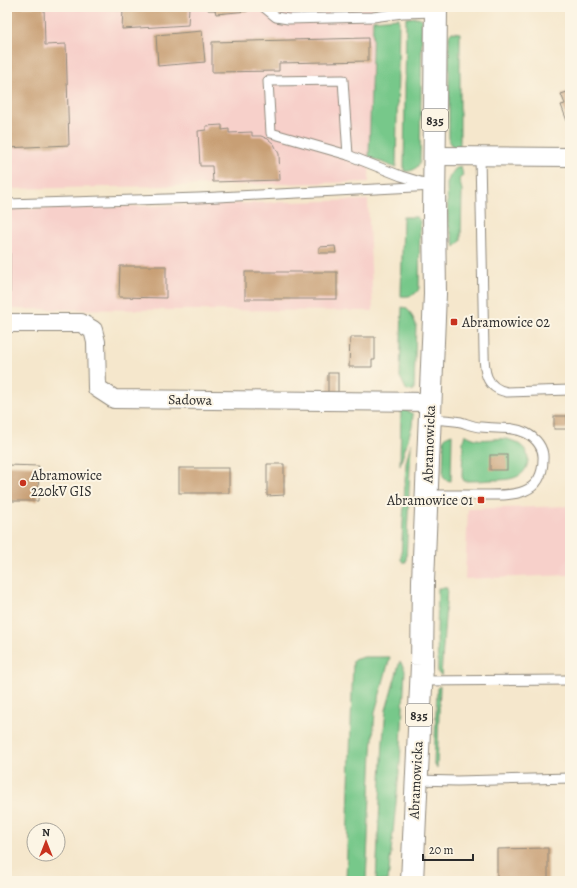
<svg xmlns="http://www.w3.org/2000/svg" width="577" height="888" font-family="Alegreya,serif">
<rect width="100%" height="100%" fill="#fcf5e5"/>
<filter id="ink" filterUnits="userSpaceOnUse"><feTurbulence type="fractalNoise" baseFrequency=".025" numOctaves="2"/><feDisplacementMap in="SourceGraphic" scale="8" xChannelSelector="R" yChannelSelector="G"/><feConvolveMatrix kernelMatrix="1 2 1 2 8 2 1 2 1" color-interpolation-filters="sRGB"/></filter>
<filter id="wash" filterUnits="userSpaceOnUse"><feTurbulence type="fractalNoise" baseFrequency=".012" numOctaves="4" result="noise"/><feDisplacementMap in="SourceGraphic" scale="16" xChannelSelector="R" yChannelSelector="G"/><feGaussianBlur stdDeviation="0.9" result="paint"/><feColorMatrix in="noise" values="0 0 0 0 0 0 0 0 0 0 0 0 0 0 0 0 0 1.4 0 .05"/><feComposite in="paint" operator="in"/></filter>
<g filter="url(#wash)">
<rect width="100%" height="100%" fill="#f5e7cc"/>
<g fill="#f7d0ca">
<path d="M7 7H373L369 182 7 189Z"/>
<path d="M368 200 373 311 7 309V208L23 209Z"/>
<path d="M570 506V575L465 579 468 509Z"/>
</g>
<g fill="#77c88a" stroke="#517a5a">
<path d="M418 17 422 19V25L420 162C417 169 412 172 404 171L406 18Z"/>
<path d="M399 18 396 168 369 157 373 20Z"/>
<path d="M452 32 460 33V152L453 147 449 140V35Z"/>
<path d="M461 166 463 176 459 179 462 190 461 241 455 247 448 223 447 183 450 176 455 169Z"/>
<path d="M403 217H417L420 221 419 288C417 295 409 297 401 296Z"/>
<path d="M402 307 406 308 410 312 416 324 414 390 407 391 400 377Z"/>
<path d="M401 408 413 414 412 426 400 465Z"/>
<path d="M452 434 451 481 446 480 443 477 444 439 447 436Z"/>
<path d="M465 434C468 436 472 438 476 439 487 441 502 436 513 441 520 444 527 449 528 458 528 480 507 480 491 480 482 481 473 481 464 481L462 477 463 442Z"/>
<path d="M411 443 406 562H403L401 560 406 463Z"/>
<path d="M438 588H447L441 676 438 673 437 635Z"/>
<path d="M364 657H390L375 712 372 752 366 881H346L353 660Z"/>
<path d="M400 661 405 670 400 764 388 881H376L383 740 386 710Z"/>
<path d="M440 686 437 769 434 763 437 688Z"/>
</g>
<g id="blocks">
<g fill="#c89f75">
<path d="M7 7H44L45 45 66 44 69 145 7 148Z"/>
<path d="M96 7H189L188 25 122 29 123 10 96 8Z"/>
<path d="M208 7H248V11L216 14 215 10H208Z"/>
<path d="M202 31 205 62 158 66 156 35Z"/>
<path d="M368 38V61L279 63V71L212 72V42Z"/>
<path d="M570 91V119L567 121 561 105 565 104 561 94Z"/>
<path d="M222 125V130L229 129V133L252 132V136H261L268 139 274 144 279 154 280 180 213 182 212 166H200L198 131 206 130V126Z"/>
<path d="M335 246 336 253H319V247Z"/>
<rect x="7" y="247" width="3" height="51"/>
<path d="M120 266H166V298L119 297Z"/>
<rect x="245" y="272" width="92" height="27"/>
<path d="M350 337H375V360H372V367H349Z"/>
<rect x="328" y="373" width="10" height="24"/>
<rect x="554" y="416" width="13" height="13"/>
<rect x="490" y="455" width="17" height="15"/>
<path d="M267 464H284V495L267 496Z"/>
<path d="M7 465 39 466 38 501H7Z"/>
<rect x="179" y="468" width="50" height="25"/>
<path d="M548 848V881H497V849Z"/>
</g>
</g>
</g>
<g filter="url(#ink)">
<use href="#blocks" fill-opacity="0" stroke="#90897c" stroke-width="1"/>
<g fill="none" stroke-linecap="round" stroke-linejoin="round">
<defs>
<g id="lane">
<path d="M265 8 276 17 288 19 373 17 402 13 436 12"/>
<path d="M343 80 348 155 271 133 268 81Z"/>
<path d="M348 155 401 176 427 184"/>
<path d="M480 157 484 352C484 370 485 388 507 392L570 390"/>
<path d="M7 204 199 198 434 186"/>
<path d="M427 495C444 495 462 495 479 495 507 495 543 499 543 459 544 448 536 438 526 433 512 426 496 429 481 427 474 427 468 424 461 422 451 420 440 420 430 419"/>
<path d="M421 681 570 680"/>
<path d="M416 780 457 781 570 778"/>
</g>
<g id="street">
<path d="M435 156 570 157"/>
<path d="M7 323H81L93 330 96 342 97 388 114 399 431 402"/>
</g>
<path id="primary" d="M412 881 422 665 423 581 435 294 434 212 436 7"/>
</defs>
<use href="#lane" stroke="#90897c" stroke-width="11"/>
<use href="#street" stroke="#90897c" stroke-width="20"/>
<use href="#primary" stroke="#90897c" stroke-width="24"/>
<use href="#lane" stroke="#fff" stroke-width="9"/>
<use href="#street" stroke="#fff" stroke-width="18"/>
<use href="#primary" stroke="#fff" stroke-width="22"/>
</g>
</g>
<g fill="#c8321e" stroke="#fcf5e5" stroke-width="1.5">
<rect x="450" y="318" width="8" height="8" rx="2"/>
<circle cx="23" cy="483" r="4"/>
<rect x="477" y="496" width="8" height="8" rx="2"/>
</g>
<g text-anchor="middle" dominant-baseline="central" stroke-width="4" stroke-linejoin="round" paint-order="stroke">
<g fill="#fcf5e5" stroke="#6a6863" stroke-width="1">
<rect x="422" y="109" width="26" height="22" rx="3"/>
<rect x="406" y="704" width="26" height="22" rx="3"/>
</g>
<g font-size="13" font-weight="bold" fill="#2b2b2b">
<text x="435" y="120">835</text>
<text x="419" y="715">835</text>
</g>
<g font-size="14" fill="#2b2b2b" stroke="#fcf5e5" text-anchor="start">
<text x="462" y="322">Abramowice 02</text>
<text x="31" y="475">Abramowice<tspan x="31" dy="16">220kV GIS</tspan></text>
<text x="473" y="500" text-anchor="end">Abramowice 01</text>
</g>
<g font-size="14" fill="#2b2b2b" stroke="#fcf5e5">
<text transform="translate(190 400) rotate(1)">Sadowa</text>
<text transform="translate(429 444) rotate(-88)">Abramowicka</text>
<text transform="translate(416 780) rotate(-87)">Abramowicka</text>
</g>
</g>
<rect width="577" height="888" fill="none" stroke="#fcf5e5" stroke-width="24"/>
<g transform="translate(46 842)"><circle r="19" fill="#fcf5e5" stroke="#a8a49b"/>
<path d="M0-3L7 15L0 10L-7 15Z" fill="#c8321e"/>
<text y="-6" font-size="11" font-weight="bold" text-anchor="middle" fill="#2b2b2b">N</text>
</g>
<path d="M423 854v6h50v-6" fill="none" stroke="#2b2b2b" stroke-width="2"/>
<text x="429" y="854" font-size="12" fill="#2b2b2b" stroke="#fcf5e5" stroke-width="3" paint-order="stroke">20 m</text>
</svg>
